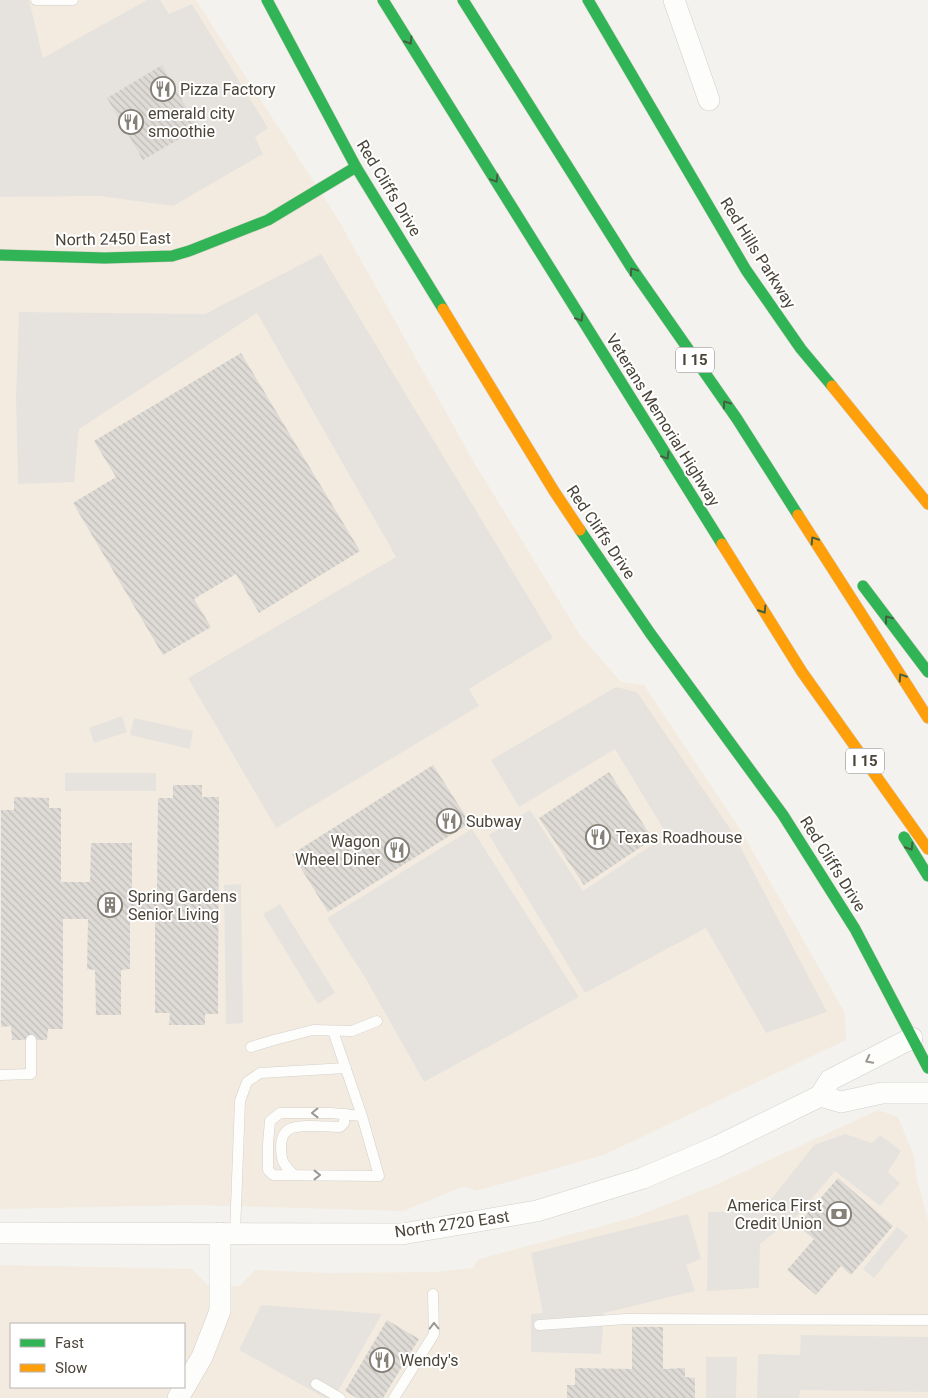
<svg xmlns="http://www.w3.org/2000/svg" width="928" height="1398" font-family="Roboto,sans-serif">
<defs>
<pattern id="building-back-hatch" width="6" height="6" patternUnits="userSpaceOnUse" patternTransform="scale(1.25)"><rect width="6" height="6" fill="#dedbd6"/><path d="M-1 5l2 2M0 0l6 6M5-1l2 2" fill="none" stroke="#c0bdb8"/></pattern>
</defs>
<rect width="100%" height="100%" fill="#f4f2ee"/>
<g fill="#f3ebdf" fill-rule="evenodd">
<path d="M0 0H196L338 219 475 464 580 635 621 682 644 685 740 829 845 1013 846 1040 606 1154 476 1191 464 1186 404 1211 194 1205 0 1209Z"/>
<path d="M878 1110 898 1117 914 1156 917 1179 928 1220V1398H0V1265L192 1269 208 1285 240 1286 255 1270 329 1273 435 1272 473 1268 479 1259 632 1218 715 1185ZM11 1324H184V1387H11Z"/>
</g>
<g fill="#e6e3df">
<path d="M0 0H29L43 58 147 0H160L169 14 192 4 268 128 255 137 263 154 173 206 99 196 0 197Z"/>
<path d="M321 254 553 638 469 689 479 706 276 828 188 678 396 557 257 313 79 429 74 482 18 484 16 397 19 312 205 314Z"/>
<path d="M616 687 637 692 733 833 827 1012 766 1033 706 928 585 993 489 835 530 810 583 891 667 835 615 749 519 807 491 760Z"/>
<path d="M122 716 127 732 94 743 89 728Z"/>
<path d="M134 718 193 731 190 749 130 735Z"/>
<rect x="65" y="773" width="91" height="18"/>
<path d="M472 829 579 997 424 1082 366 979 327 918Z"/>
<path d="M241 884 243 1023 226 1024 224 885Z"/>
<path d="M280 904 335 993 318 1004 263 914Z"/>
<path d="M845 1134 872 1143 880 1135 901 1151 888 1172 900 1183 880 1206 835 1171 799 1214 760 1244 759 1288 707 1291 708 1212 762 1211 814 1145Z"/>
<path d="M688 1214 701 1259 686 1265 695 1291 604 1313 601 1354 531 1352V1314L543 1313 531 1253Z"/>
<path d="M897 1227 908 1236 874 1278 863 1269Z"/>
<path d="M261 1305 382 1314 334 1398H325L239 1350Z"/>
<path d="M801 1335 928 1337V1392L800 1390 799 1398H757L758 1354 800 1355Z"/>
<path d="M706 1357H737L736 1398H706Z"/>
</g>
<g fill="url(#building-back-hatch)">
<path d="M162 65 198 128 143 160 107 98Z"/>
<path d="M241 353 360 551 259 613 236 574 194 599 211 627 163 655 73 503 116 477 94 441Z"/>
<path d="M433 765 470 823 328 912 292 854Z"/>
<path d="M609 772 653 839 584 885 539 818Z"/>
<path d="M173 785H202V797H219L218 1014H205V1025H169L170 1013H155V919H130V969L121 970V1015H96L95 970 87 969 88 919H63V1029H48L47 1040H12L11 1026 1 1027V810H14V797L49 798V808H61V882H90L91 843H132V892H157L158 798H173Z"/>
<path d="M838 1178 893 1226 851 1275 841 1266 816 1295 787 1270 814 1239 797 1225Z"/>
<path d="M387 1320 419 1339 383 1398H357L345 1391Z"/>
<path d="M632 1327H663V1369L685 1368V1377L695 1378V1398H567V1385H575V1368L632 1369Z"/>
</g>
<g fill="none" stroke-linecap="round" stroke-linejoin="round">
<defs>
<g id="lane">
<path d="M36 0H73"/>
<path d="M333 1031 362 1116 379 1176 273 1175 268 1170V1144L270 1121 280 1113H331L362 1116"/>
<path d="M251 1047 274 1040 313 1030 352 1031 377 1021"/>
<path d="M0 1075 31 1074V1040"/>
<path d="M294 1175C284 1165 281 1162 281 1147 281 1141 282 1134 288 1130 297 1123 328 1127 340 1127L344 1123 345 1114"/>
<path d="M235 1233 240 1101 247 1082 260 1073 346 1068"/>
<path d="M539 1325 626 1319 928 1320"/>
<path d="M316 1384 340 1398"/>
<path d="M394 1398 434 1334 433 1294"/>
</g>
<g id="street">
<path d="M674 0 709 100"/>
<path d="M820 1096 841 1102 882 1093H928"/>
<path d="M0 1233 402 1234 537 1211 643 1178 716 1147 820 1096 830 1080 912 1038"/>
<path d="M178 1398 202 1357 220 1311V1233"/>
</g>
<g id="fast">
<path d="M267 0 356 167 443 309"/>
<path d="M383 0 722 544"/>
<path d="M463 0 631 267 737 419 798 515"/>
<path d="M588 0 746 270 801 349 832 386"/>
<path d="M0 255 105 258 172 256 189 251 268 220 356 167"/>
<path d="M580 530 650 633 783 815 855 929 928 1068"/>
<path d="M863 586 928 672"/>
<path d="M904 837 928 876"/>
</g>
<g id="slow">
<path d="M443 309 554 491 580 530"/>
<path d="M832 386 928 504"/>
<path d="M798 515 928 718"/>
<path d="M722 544 802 672 928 849"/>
</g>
</defs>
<use href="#lane" stroke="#d2d0cb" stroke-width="11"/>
<use href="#street" stroke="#d2d0cb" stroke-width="22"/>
<use href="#fast" stroke="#d3cfc5" stroke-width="12"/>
<use href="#slow" stroke="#d3cfc5" stroke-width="12"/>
<use href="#lane" stroke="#fdfdfc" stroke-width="10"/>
<use href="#street" stroke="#fdfdfc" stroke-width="21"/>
<use href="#fast" stroke="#30b455" stroke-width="11"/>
<use href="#slow" stroke="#ff9f0a" stroke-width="11"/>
</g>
<defs><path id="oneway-chevron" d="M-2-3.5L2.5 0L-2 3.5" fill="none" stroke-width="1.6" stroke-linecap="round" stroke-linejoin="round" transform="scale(1.25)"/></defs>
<g stroke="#446040">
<use href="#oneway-chevron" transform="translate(409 41) rotate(58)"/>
<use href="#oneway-chevron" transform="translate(495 179) rotate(58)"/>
<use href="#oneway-chevron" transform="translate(633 271) rotate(-124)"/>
<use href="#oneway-chevron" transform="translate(580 318) rotate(58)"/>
<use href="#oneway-chevron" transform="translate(726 404) rotate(-125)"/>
<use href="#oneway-chevron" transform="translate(666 456) rotate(58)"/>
<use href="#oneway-chevron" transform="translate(814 540) rotate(-123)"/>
<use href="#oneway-chevron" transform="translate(763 610) rotate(58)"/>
<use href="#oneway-chevron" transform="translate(888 619) rotate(-127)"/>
<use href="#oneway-chevron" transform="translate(902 677) rotate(-123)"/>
<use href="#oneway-chevron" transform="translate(910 847) rotate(58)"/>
</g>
<g stroke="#9b9791">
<use href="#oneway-chevron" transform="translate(869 1060) rotate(153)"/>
<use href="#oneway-chevron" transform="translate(315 1113) rotate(179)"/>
<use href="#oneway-chevron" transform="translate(317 1175)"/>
<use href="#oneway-chevron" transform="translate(434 1326) rotate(-91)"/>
</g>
<defs>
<symbol id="restaurant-ring" viewBox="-11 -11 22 22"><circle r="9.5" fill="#fff" stroke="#868178" stroke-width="1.5"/><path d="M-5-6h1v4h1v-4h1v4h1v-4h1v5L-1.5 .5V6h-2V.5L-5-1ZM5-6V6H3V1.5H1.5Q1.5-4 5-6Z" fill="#868178"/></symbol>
<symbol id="building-ring" viewBox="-11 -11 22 22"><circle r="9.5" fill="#fff" stroke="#868178" stroke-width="1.5"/><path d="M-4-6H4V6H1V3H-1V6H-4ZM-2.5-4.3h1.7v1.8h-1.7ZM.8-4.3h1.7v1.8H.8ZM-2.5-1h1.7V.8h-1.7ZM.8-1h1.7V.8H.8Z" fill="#868178"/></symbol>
<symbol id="bank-ring" viewBox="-11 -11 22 22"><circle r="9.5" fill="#fff" stroke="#868178" stroke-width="1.5"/><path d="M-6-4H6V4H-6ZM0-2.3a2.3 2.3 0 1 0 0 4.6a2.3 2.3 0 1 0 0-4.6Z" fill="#868178"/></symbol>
</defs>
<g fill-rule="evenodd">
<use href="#restaurant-ring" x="149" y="75" width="28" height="28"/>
<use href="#restaurant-ring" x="117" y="108" width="28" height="28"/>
<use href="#restaurant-ring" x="435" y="807" width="28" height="28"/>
<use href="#restaurant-ring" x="584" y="823" width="28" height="28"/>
<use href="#restaurant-ring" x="383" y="836" width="28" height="28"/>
<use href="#building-ring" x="96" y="891" width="28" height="28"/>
<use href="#bank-ring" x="825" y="1200" width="28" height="28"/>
<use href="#restaurant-ring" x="368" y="1346" width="28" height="28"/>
</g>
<g text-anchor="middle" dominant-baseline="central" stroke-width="4" stroke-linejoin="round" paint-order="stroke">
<g fill="#fff" stroke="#817c74" stroke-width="1">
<rect x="676" y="347.5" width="38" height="25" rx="4"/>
<rect x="846" y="748.5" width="38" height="25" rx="4"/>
</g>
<g font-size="15" font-weight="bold" fill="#4b4439">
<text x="695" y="360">I 15</text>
<text x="865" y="761">I 15</text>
</g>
<g font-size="16" fill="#4b4439" stroke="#fff" text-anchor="start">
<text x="180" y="89">Pizza Factory</text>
<text x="148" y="113">emerald city<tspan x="148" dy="18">smoothie</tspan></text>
<text x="466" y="821">Subway</text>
<text x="616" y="837">Texas Roadhouse</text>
<text x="380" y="841" text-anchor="end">Wagon<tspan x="380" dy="18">Wheel Diner</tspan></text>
<text x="128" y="896">Spring Gardens<tspan x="128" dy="18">Senior Living</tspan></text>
<text x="822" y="1205" text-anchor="end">America First<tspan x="822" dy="18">Credit Union</tspan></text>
<text x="400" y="1360">Wendy's</text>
</g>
<g font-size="16" fill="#4b4439" stroke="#fff">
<text transform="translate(389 188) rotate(59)">Red Cliffs Drive</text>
<text transform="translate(113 239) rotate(-1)">North 2450 East</text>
<text transform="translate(758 253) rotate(58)">Red Hills Parkway</text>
<text transform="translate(663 420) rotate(58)">Veterans Memorial Highway</text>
<text transform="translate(601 532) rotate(56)">Red Cliffs Drive</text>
<text transform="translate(833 864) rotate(58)">Red Cliffs Drive</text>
<text transform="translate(452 1224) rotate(-8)">North 2720 East</text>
</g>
</g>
<rect x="10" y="1323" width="175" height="65" fill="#ffffff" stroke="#b7b4b0"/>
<rect x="20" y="1339" width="25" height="8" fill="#30b455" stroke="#b7b4b0"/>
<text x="55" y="1348" font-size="15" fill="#4b4439">Fast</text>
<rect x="20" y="1364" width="25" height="8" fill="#ff9f0a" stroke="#b7b4b0"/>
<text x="55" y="1373" font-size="15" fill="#4b4439">Slow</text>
</svg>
